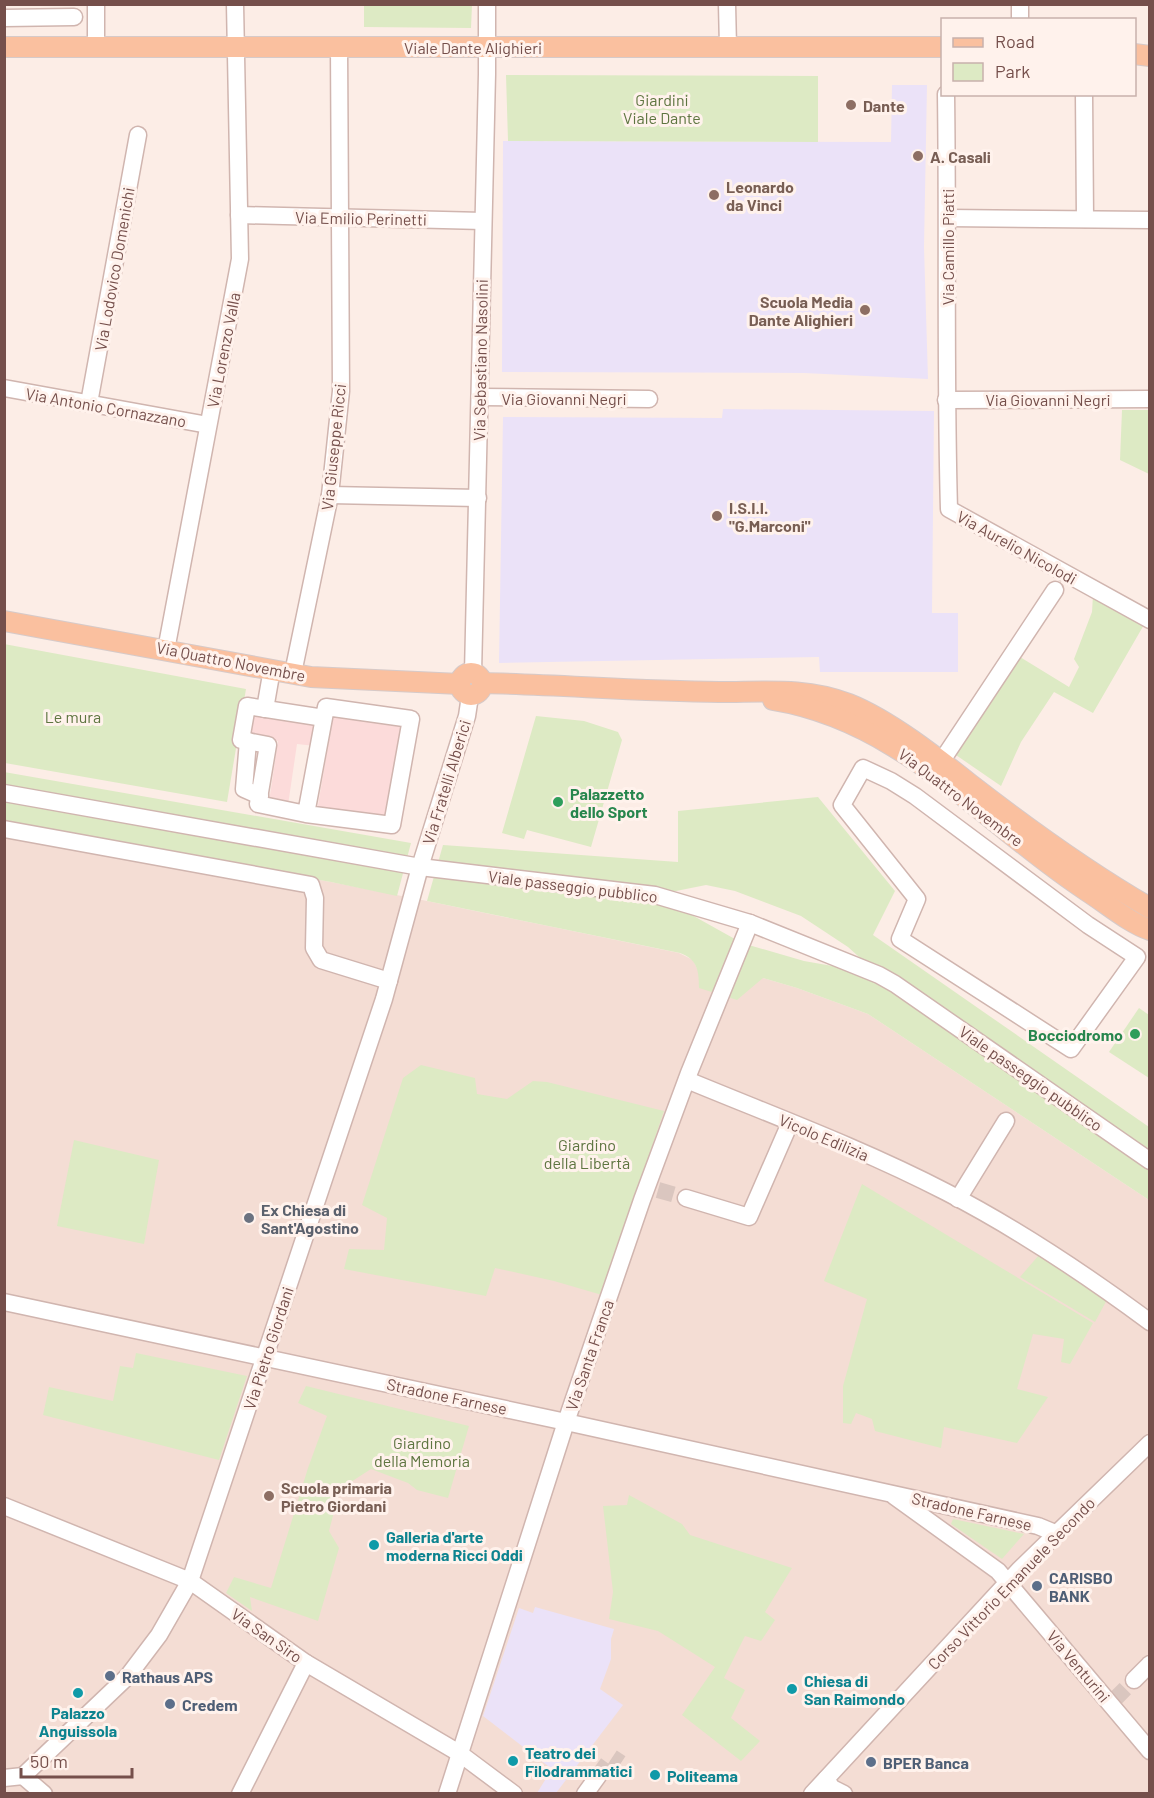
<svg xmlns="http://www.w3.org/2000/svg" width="1154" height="1798" font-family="Barlow,sans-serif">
<rect width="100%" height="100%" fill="#fcede6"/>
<path fill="#f4ddd4" d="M4 825 331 882 427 901 679 953 693 960 698 970 763 978 797 988 868 1014 1149 1200V1793H5Z"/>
<g fill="#fcdbda">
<path d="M334 711 405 726 387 823 317 811Z"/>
<path d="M249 712 318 723 315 746 297 744 288 805 269 802 278 741 246 736Z"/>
</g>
<g fill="#ebe2f8">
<path d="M892 85H927L924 247 928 379 804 373 502 372 503 141 891 142Z"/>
<path d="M723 409 934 411 932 613H958V672H820L819 657 499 663 503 417 722 418Z"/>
<path d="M535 1607 614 1629 611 1639V1659L600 1689 623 1705 556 1793H537L552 1769 483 1716 519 1608 533 1613Z"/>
</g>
<g fill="#ddeac4" fill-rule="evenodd">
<path d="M364 5H472L471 28 364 27Z"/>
<path d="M506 75 818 76V142L508 141Z"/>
<path d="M1122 410H1149V474L1120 460Z"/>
<path d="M1093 595 1145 623 1093 713 1054 692 1021 742 1001 786 953 753 1020 657 1069 687 1079 667 1074 659 1092 612Z"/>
<path d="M4 644 246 689 227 802 5 763Z"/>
<path d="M536 716 584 721 618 732 622 740 591 847 527 830 524 839 502 833Z"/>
<path d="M4 772 411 843 397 896 331 882 5 825Z"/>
<path d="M818 797 895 891 873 935 1149 1127V1200L868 1014 797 988 763 978 737 1000 699 988C699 970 697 959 680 953L427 901 443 845 678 862V811ZM706 885 735 891 801 916 848 947 878 974 804 961 742 943 656 895Z"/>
<path d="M1139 1008 1149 1015V1078L1109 1052Z"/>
<path d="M421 1065 475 1078 477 1094 507 1099 533 1081 547 1082 664 1111 602 1295 554 1281 495 1268 486 1296 344 1269 349 1249 384 1250 387 1218 362 1205 403 1078Z"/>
<path d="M74 1140 159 1160 144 1244 57 1226Z"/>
<path d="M862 1184 1093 1323 1070 1364 1061 1362 1064 1339 1033 1334 1017 1389 1048 1397 1017 1443 944 1427 941 1448 875 1431 872 1419 856 1413 851 1424 843 1423V1386L867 1299 824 1281Z"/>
<path d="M1039 1255 1109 1296 1095 1322 1020 1277Z"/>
<path d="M136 1353 247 1376 219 1460 43 1415 49 1387 113 1401 120 1366 133 1368Z"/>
<path d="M306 1386 469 1426 448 1498 417 1490 408 1483 371 1469 340 1489 329 1531 339 1548 318 1621 250 1597 252 1611 226 1593 234 1577 271 1588 308 1468 327 1416 298 1403Z"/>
<path d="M629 1495 682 1524 690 1535 792 1568 765 1612 775 1620 761 1641 745 1636 724 1678 745 1690 731 1718 760 1741 741 1761 682 1715 715 1667 658 1631 609 1619 613 1592 603 1506 627 1505Z"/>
<path d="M953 1519 1024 1534 1002 1559 951 1524Z"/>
</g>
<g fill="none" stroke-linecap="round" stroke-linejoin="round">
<g stroke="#dac6bf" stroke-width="16" stroke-dasharray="16 8" stroke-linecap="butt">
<path d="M658 1190 686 1198"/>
<path d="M1114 1700 1134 1680"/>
<path d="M598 1776 612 1757 621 1763"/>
</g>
<defs>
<g id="minor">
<path d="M727 4 728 47"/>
<path d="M1020 4V20"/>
<path d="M4 18 74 17"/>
<path d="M96 46V4"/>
<path d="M946 94C948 233 945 371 949 509L1150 620"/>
<path d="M1084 94 1085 219"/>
<path d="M239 215 483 221"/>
<path d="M948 218 1150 220"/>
<path d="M4 388 208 425"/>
<path d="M480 397 649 399"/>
<path d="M946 400 1150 399"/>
<path d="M89 403 138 135"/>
<path d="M330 495 478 498"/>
<path d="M166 650 240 259 235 4"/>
<path d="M293 673 330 495 341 391 339 46"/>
<path d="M473 673 487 74V4"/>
<path d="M265 709 272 669"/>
<path d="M248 741 244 789 260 796"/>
<path d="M941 762 1055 590"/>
<path d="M863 768 891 781 915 796 1088 925 1137 957 1071 1049 900 939 917 899 842 805Z"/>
<path d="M4 793 420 867 655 895 750 923 879 975 895 984 1150 1161"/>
<path d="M306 814 392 825 411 719 326 707 306 814 258 804 268 745 241 740 247 706 324 718"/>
<path d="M4 829 311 885 315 898 314 948 321 960 389 981"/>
<path d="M687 1080C774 1116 863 1149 946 1192 1018 1229 1085 1274 1150 1322"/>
<path d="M686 1198 749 1217 790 1123"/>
<path d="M958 1199 1006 1121"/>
<path d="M4 1302 566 1422 1038 1526 1055 1533"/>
<path d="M894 1496 998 1571 1150 1751"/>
<path d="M4 1506 190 1581 306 1663 459 1753 514 1794"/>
<path d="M1134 1680 1150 1664"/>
<path d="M23 1776 128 1676 159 1635 190 1581 384 999 420 867 467 716 470 696"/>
<path d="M23 1776 44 1794"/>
<path d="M4 1778 23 1776"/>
<path d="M826 1779 832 1788 844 1794"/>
<path d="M240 1794 306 1663"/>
<path d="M447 1794 566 1422 642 1200 689 1073 750 923"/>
<path d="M585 1794 598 1776"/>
<path d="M812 1794 1020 1569 1150 1443"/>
</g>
<g id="major">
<path d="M4 47H942"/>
<path d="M1134 54 1150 56"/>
<path d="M4 621 311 677 460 684"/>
<circle cx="471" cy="684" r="11"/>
<path d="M483 683C561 685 640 691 719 692 764 692 806 687 849 704 889 720 936 757 970 784 1028 829 1086 871 1150 908"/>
<path d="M773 700C903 721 984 824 1087 891 1106 903 1129 923 1150 930"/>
</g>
</defs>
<use href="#minor" stroke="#d0b5af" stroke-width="19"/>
<use href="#major" stroke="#d6cac9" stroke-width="22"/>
<use href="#minor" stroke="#fff" stroke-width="16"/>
<use href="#major" stroke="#fac09f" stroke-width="20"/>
</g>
<g fill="#8d6e63" stroke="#fff2ec" stroke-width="2">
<circle cx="851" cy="105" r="6"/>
<circle cx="918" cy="156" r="6"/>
<circle cx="714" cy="195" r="6"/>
<circle cx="865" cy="310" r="6"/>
<circle cx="717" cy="516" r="6"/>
<circle cx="269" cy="1496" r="6"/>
</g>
<g fill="#2e9e5b" stroke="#fff2ec" stroke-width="2">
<circle cx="558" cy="802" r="6"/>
<circle cx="1135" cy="1034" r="6"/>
</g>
<circle fill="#6b7280" stroke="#fff2ec" stroke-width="2" cx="249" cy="1218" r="6"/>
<g fill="#0f9aa8" stroke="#fff2ec" stroke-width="2">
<circle cx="374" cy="1545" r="6"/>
<circle cx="792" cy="1689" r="6"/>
<circle cx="78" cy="1693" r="6"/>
<circle cx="513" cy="1761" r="6"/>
<circle cx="655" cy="1775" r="6"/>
</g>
<g fill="#5c6f8a" stroke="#fff2ec" stroke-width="2">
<circle cx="1037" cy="1586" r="6"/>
<circle cx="110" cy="1676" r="6"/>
<circle cx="170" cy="1704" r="6"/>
<circle cx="871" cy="1762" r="6"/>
</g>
<g text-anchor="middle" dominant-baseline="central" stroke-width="6" stroke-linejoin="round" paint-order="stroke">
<g font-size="16" fill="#754f4b" stroke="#fff2ec">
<text x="473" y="47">Viale Dante Alighieri</text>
<text transform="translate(361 218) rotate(1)">Via Emilio Perinetti</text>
<text transform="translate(947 247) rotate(-90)">Via Camillo Piatti</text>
<text transform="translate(114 269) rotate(-80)">Via Lodovico Domenichi</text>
<text transform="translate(223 350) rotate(-79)">Via Lorenzo Valla</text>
<text transform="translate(480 360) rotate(-89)">Via Sebastiano Nasolini</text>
<text x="564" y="398">Via Giovanni Negri</text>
<text x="1048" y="399">Via Giovanni Negri</text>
<text transform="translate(106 407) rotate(10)">Via Antonio Cornazzano</text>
<text transform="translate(333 447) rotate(-84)">Via Giuseppe Ricci</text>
<text transform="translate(1017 547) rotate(29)">Via Aurelio Nicolodi</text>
<text transform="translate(231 661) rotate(11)">Via Quattro Novembre</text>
<text transform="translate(446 782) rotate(-73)">Via Fratelli Alberici</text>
<text transform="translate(961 797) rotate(37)">Via Quattro Novembre</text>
<text transform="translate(573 886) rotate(7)">Viale passeggio pubblico</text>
<text transform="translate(1031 1078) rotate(35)">Viale passeggio pubblico</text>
<text transform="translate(824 1137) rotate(23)">Vicolo Edilizia</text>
<text transform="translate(268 1348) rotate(-72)">Via Pietro Giordani</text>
<text transform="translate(589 1355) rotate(-71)">Via Santa Franca</text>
<text transform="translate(447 1396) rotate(12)">Stradone Farnese</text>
<text transform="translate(972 1511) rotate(13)">Stradone Farnese</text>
<text transform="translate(1011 1583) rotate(-46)">Corso Vittorio Emanuele Secondo</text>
<text transform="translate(267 1635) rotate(35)">Via San Siro</text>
<text transform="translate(1079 1666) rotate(50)">Via Venturini</text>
</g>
<g font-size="16" fill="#5e7540" stroke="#fff2ec">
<text x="662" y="99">Giardini<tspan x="662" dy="18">Viale Dante</tspan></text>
<text x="73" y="716">Le mura</text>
<text x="587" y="1144">Giardino<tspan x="587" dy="18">della Libertà</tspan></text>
<text x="422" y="1442">Giardino<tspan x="422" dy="18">della Memoria</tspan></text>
</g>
<g font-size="16" font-weight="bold" fill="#785e54" stroke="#fff2ec" text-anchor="start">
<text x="863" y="105">Dante</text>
<text x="930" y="156">A. Casali</text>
<text x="726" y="186">Leonardo<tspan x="726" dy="18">da Vinci</tspan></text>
<text x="853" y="301" text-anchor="end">Scuola Media<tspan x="853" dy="18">Dante Alighieri</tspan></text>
<text x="729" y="507">I.S.I.I.<tspan x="729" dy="18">"G.Marconi"</tspan></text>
<text x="281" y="1487">Scuola primaria<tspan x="281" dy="18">Pietro Giordani</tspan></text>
</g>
<g font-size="16" font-weight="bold" fill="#27864d" stroke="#fff2ec" text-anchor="start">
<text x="570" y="793">Palazzetto<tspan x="570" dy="18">dello Sport</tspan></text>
<text x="1123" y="1034" text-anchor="end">Bocciodromo</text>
</g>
<g font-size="16" font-weight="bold" fill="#5b616d" stroke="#fff2ec" text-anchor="start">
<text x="261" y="1209">Ex Chiesa di<tspan x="261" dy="18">Sant'Agostino</tspan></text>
</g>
<g font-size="16" font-weight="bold" fill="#0d838f" stroke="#fff2ec" text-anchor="start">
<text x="386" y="1536">Galleria d'arte<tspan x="386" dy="18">moderna Ricci Oddi</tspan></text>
<text x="804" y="1680">Chiesa di<tspan x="804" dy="18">San Raimondo</tspan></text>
<text x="78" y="1712" text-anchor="middle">Palazzo<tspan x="78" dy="18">Anguissola</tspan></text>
<text x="525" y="1752">Teatro dei<tspan x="525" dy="18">Filodrammatici</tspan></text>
<text x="667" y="1775">Politeama</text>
</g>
<g font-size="16" font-weight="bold" fill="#4e5e75" stroke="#fff2ec" text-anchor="start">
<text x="1049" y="1577">CARISBO<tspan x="1049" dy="18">BANK</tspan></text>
<text x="122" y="1676">Rathaus APS</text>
<text x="182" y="1704">Credem</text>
<text x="883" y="1762">BPER Banca</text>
</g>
</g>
<rect width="1154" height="1798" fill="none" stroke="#754f4b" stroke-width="12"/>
<rect x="941" y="18" width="195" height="78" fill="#fff2ec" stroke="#c8b1ac" stroke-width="1.5"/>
<rect x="953" y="38" width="30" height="9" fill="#fac09f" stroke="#c8b1ac" stroke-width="1.5"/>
<text x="995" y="48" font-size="18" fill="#754f4b">Road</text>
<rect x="953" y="63" width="30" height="18" fill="#ddeac4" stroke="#c8b1ac" stroke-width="1.5"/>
<text x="995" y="78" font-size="18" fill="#754f4b">Park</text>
<path d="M21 1768v9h111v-9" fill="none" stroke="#754f4b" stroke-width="3"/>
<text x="30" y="1768" font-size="18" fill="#754f4b" stroke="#fff2ec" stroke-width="4.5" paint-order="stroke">50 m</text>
</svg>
